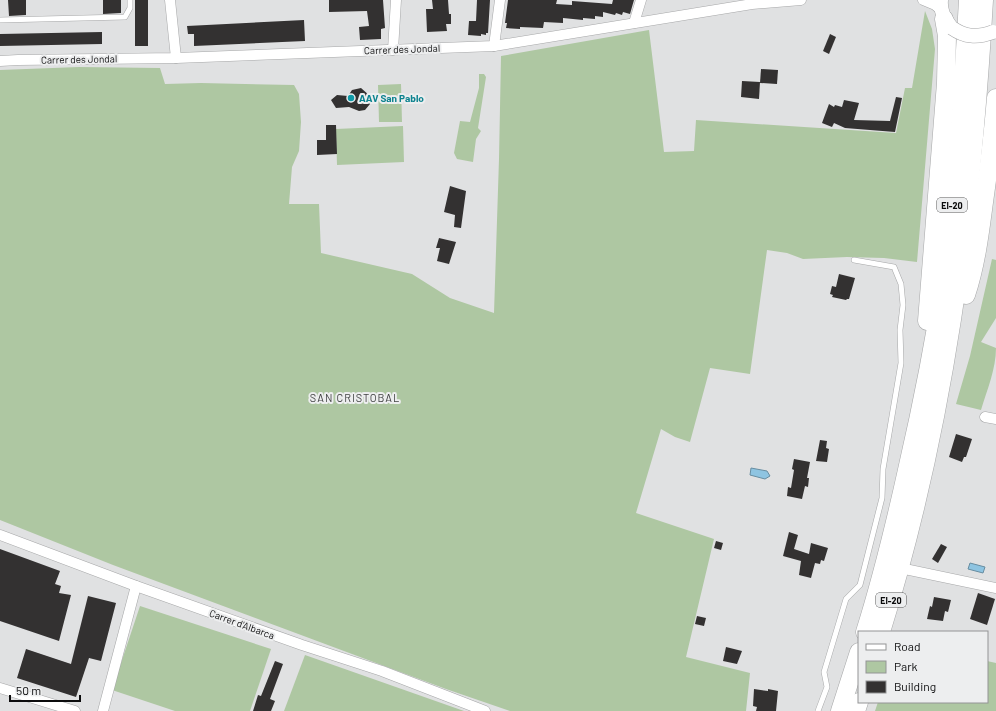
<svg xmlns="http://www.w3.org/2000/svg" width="996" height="711" font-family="Barlow,sans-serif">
<rect width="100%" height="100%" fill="#e0e1e2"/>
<g fill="#aec7a2">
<path d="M925 11 932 29 935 49 917 262 884 258 847 257 803 259 787 253 767 250 750 374 710 368 690 442 675 437 661 429 636 513 714 539 686 657 750 673 746 711H510L446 689 113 565 0 520V70L79 67 160 68 165 84 201 83 294 85 299 94 301 122 299 151 292 167 289 204H319L321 253 412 274 450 298 494 313 499 159 501 56 649 30 664 152 694 151 696 120 896 133 905 88H912Z"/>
<path d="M479 74H484L486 77 478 128 481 131 476 139 473 162 457 159 454 153 460 121 470 122 479 88Z"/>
<path d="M401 84 402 122H379L378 85Z"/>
<path d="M403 126 404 162 337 165 336 129Z"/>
<path d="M992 259 996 260V318L981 342 996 348C996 369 987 390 981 410L956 404 970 356Z"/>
<path d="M140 606 271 649 250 711H175L112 690Z"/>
<path d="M305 655 464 711H284Z"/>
<path d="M987 661 996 663V711H875L878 702H987Z"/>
</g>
<g fill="#8ec4e1" stroke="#678da1">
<path d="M751 468 767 471 770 476 765 479 750 475Z"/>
<path d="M970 563 985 567 983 573 968 569Z"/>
</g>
<g fill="#333131">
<path d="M8 0H26V15L9 16Z"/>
<path d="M103 0H121V13L103 14Z"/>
<rect x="135" y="0" width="13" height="46"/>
<path d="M329 0H383L385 28 381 29V39L360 40 359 27 369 26 367 11 329 12Z"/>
<path d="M432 0H448L449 14H451V24H446L447 31 427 32 426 9H433Z"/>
<path d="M477 0H490L488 33H486V35L481 34V36L468 35 469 21H476Z"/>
<path d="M508 0H557L556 4 572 5V1L612 4 613 0H634L630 14 623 12 622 15 616 13 615 15 603 12V17L595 16V19L583 18V20L563 18V23L544 22 543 28 520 27V29L506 28 507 23H505Z"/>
<path d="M304 20 305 41 194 46V34H188L187 26Z"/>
<path d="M102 32V44L0 46V34Z"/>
<path d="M830 34 836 37 829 54 823 51Z"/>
<path d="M761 69 778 70 777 84 760 83Z"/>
<path d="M742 81 760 82 759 99 741 97Z"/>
<path d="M361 88 370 96V104L365 110 359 111 349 107 336 108 331 100 337 95 348 96 352 90Z"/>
<path d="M896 97 902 98 895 132 845 128 834 123 832 127 822 123 829 104 834 107 835 105 842 107 844 100 859 103 854 120 890 121Z"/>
<path d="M326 125H336L337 154 317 155V140H326Z"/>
<path d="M450 186 466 191 461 228 454 227 455 215 444 212Z"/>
<path d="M439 238 456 242 449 264 437 261 440 248H436Z"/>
<path d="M839 274 855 278 849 299H847L846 300 832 297 833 295 830 294 832 286 836 287Z"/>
<path d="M956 434 972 439 966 457H964L962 462 949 457Z"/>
<path d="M820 440 827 441 826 448 829 449 827 462 816 461Z"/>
<path d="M794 459 810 462 807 478H809L808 487 805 486 802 499 787 496 788 487 791 488 794 470 792 469Z"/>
<path d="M789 532 798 535 794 549 809 554 811 543 828 548 824 561 821 560 820 564 815 563 811 578 799 575 801 561 783 556Z"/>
<path d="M716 541 723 543 721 550 714 548Z"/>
<path d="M941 544 947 547 938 563 932 559Z"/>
<path d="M0 549 60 571 55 584 61 586 59 593 71 595 59 641 0 621Z"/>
<path d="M978 593 995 599 987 625 970 619Z"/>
<path d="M88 596 116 603 101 661 89 658 76 697 17 678 26 649 71 664Z"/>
<path d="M934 597 951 600 948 612 945 611 943 621 927 619 930 606 932 607Z"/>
<path d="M697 616 706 618 704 626 695 624Z"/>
<path d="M726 647 742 651 737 664 723 661Z"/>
<path d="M275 661 283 664 270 699 275 701 271 711H253L258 695 261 696Z"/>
<path d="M754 689 768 691V689L778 691 776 711H756L757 707 753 706Z"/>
</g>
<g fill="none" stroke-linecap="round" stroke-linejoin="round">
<defs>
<g id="lane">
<path d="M0 20 125 17 130 8V0"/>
<path d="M818 711 827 687 824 672 846 599 860 585 882 498 883 469 901 363 900 330 903 305 901 284 894 267 854 260"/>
</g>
<g id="street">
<path d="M170 0 176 58"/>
<path d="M923 0 935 5 941 10"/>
<path d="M634 23 641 0"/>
<path d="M494 46 500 0"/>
<path d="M393 50 396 0"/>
<path d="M0 61 18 60 176 58 494 46 752 4 801 0"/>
<path d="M985 417 996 419"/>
<path d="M0 535 136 586 302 645 382 671 485 711"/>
<path d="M900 568 996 588"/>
<path d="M0 688 75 711"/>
<path d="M103 711 136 586"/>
</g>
<path id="secondary" d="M941 0C940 11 944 18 951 27"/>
<g id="highway">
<path d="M966 295C976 265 980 233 984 202 989 167 993 133 996 98"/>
<path d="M927 321 946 83 947 36 944 19"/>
<path d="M865 632C882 578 895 524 907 470 922 405 935 339 945 273 957 183 963 91 968 0"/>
<path d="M881 632C945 426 972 215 984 0"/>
<path d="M840 711 859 652"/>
<path d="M856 711 859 702"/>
</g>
</defs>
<use href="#lane" stroke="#a6a7a8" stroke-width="6"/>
<use href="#street" stroke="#a6a7a8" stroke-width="11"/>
<use href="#secondary" stroke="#a6a7a8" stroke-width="15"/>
<use href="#highway" stroke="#a6a7a8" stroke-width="19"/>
<use href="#lane" stroke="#fff" stroke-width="5"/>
<use href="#street" stroke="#fff" stroke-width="10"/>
<use href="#secondary" stroke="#fff" stroke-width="14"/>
<use href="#highway" stroke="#fff" stroke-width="18"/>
<defs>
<path id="secondary-bridge" d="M952 28C965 37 977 38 993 32"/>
</defs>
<use href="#secondary-bridge" stroke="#a6a7a8" stroke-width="15" stroke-linecap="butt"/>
<use href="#secondary-bridge" stroke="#fff" stroke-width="14"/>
</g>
<circle fill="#0f9aa8" stroke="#edeeef" stroke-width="1.5" cx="351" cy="98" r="4"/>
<g text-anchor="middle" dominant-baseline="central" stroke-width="4" stroke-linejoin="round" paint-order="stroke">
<g fill="#edeeef" stroke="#505051" stroke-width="1">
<rect x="937" y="198" width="30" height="14" rx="3"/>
<rect x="876" y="593" width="30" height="14" rx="3"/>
</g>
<g font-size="9" font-weight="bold" fill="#0c0c0d">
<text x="952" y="205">EI-20</text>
<text x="891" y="600">EI-20</text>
</g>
<g font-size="10" fill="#0c0c0d" stroke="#edeeef">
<text transform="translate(402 49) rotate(-2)">Carrer des Jondal</text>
<text transform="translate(79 59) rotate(-1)">Carrer des Jondal</text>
<text transform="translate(242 624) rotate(20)">Carrer d'Albarca</text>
</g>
<g font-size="10" font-weight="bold" fill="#0d838f" stroke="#edeeef" text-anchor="start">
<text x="359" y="98">AAV San Pablo</text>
</g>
<g font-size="11" letter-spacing="1" fill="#414243" stroke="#edeeef">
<text x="355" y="397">SAN CRISTOBAL</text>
</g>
</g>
<rect x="858" y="631" width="130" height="72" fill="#edeeef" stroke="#939495"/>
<rect x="866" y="644" width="20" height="6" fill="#ffffff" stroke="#939495"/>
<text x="894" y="651" font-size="12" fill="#0c0c0d">Road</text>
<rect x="866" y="661" width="20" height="12" fill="#aec7a2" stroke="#939495"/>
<text x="894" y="671" font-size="12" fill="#0c0c0d">Park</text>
<rect x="866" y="681" width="20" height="12" fill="#333131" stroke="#939495"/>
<text x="894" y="691" font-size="12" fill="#0c0c0d">Building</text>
<path d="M10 695v6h70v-6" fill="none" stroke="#0c0c0d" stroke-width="2"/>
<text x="16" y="695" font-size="12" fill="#0c0c0d" stroke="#edeeef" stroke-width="3" paint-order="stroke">50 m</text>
</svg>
